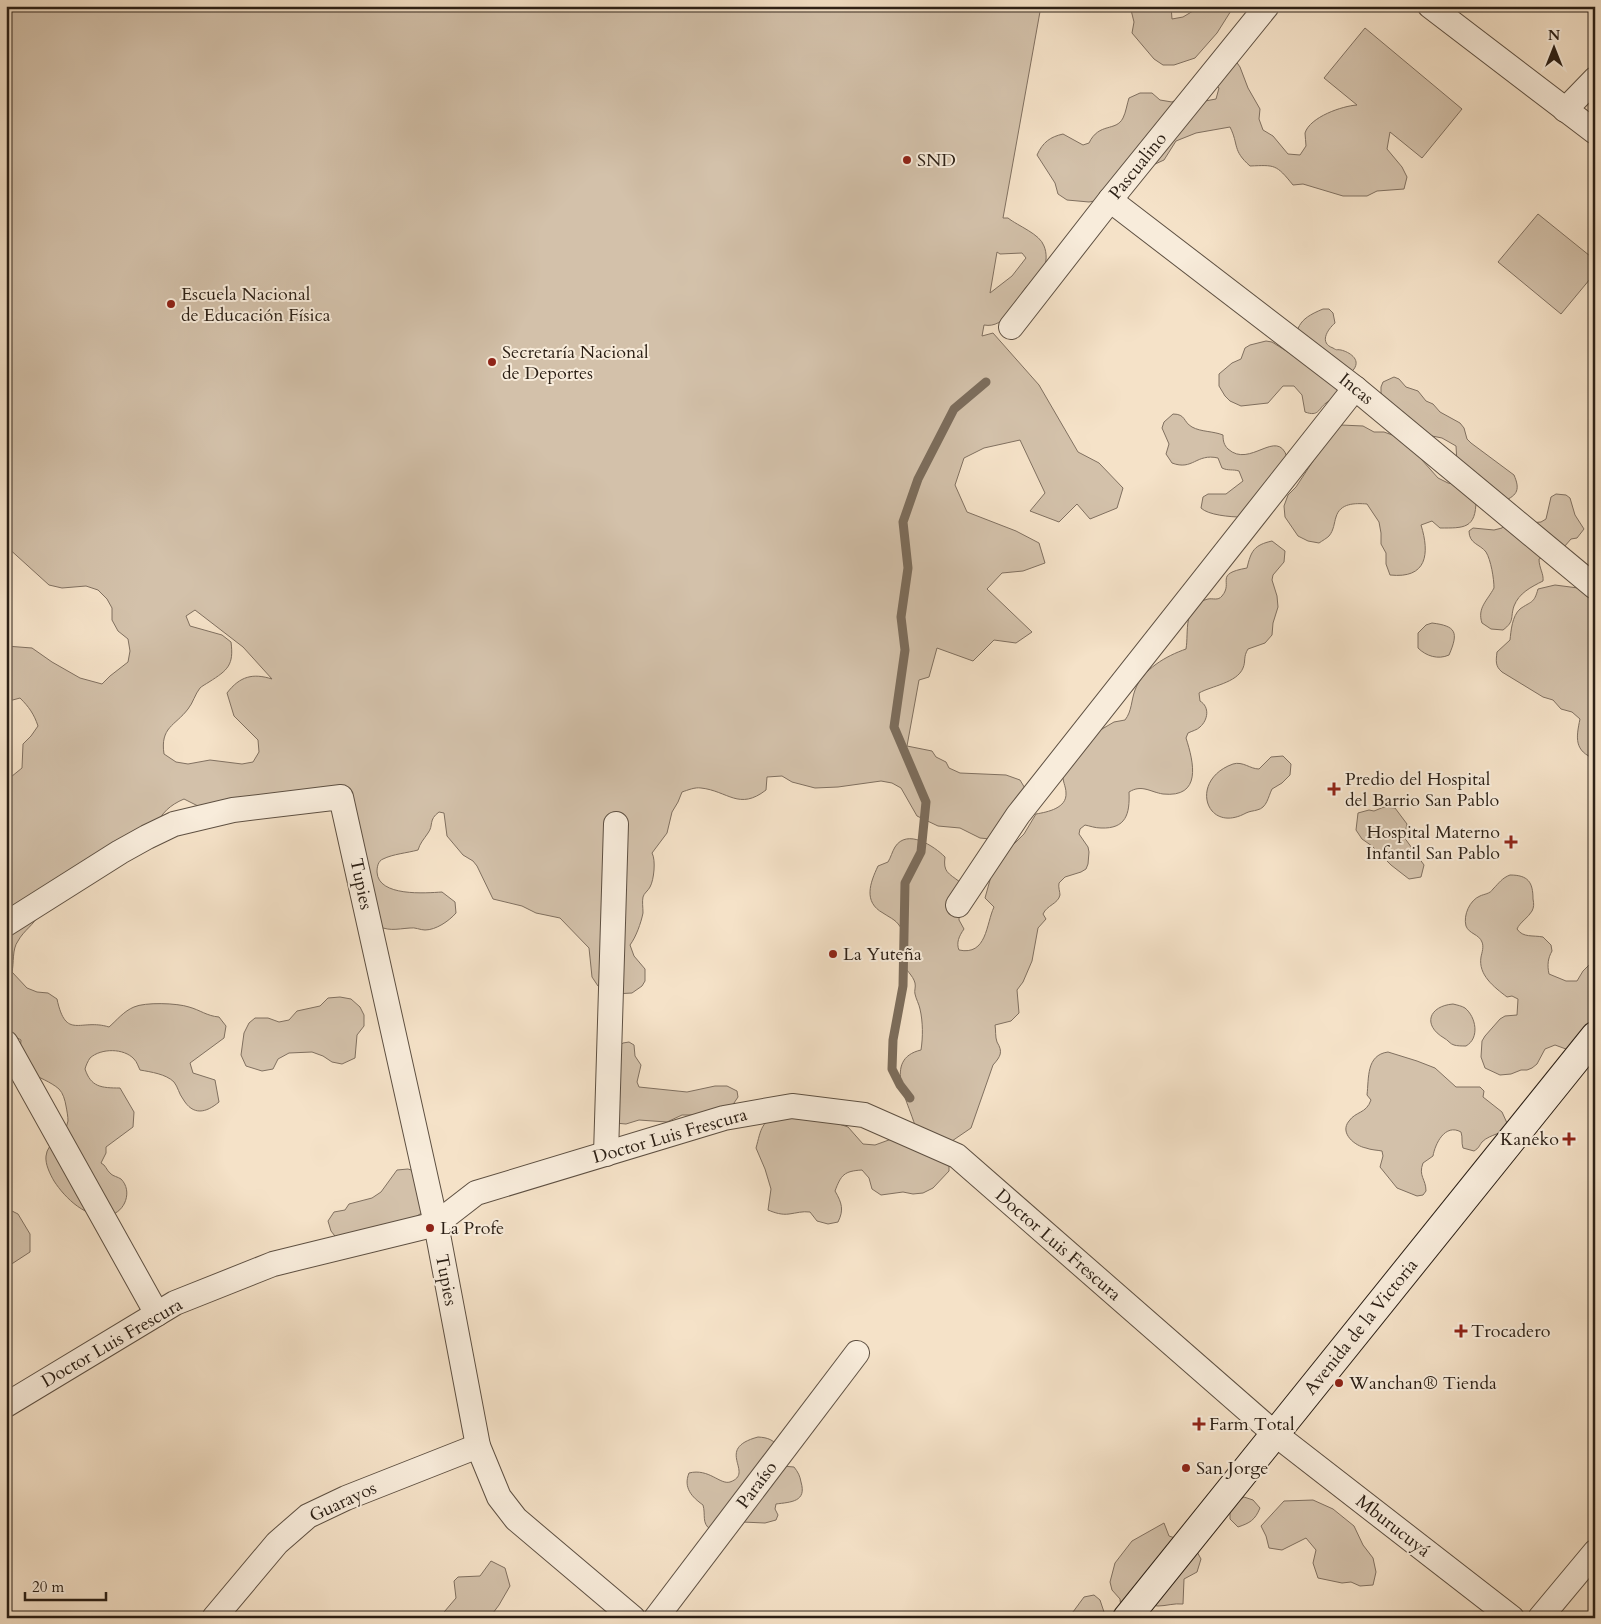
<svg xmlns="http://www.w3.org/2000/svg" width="1601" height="1624" font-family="Cardo,serif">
<rect width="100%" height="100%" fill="#f5e2c8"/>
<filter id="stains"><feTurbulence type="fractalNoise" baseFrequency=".004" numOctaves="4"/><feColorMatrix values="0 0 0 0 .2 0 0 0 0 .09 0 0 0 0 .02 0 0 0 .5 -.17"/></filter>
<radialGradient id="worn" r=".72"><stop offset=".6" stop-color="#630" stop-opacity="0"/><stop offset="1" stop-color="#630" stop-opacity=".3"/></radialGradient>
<g fill="#d3c1aa" stroke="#807060" fill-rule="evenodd">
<path d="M6 6H1041L1003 218H1008C1018 226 1040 234 1044 246 1047 253 1047 263 1043 269 1039 276 1032 280 1027 286 1015 301 1006 329 984 325L982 336 993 333 1039 385 1078 452 1099 463 1123 488 1117 508 1090 519 1077 504 1059 522 1030 511 1045 493 1020 440 984 448 964 458 955 485 967 512 1016 531 1039 543 1045 563 1023 571 1002 573 987 589 1032 632 1016 643 994 640 973 661 937 648 929 677 919 680 907 746 932 751 936 757 946 762 949 768 960 773 1006 775 1020 780 1026 790 990 839 980 838 960 828 938 826 917 816 901 788 892 783 881 781 838 787 815 788 792 782 782 776 767 777 766 790C739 811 728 791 701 788 695 787 688 790 682 792L678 802 672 812 667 833 652 853C656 860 654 880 650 887 648 891 644 893 643 897 642 902 643 907 643 913 641 923 636 937 630 945L634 956 645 969V981L642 986 632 993 614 994 603 989 598 986 592 977 589 948 560 918 536 913 522 906 493 899 477 866 473 861 463 855 447 836 444 813 439 812C428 820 434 825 428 833 424 839 420 843 418 850 407 853 393 854 383 859 378 861 377 867 377 872 378 897 426 893 442 892L455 902 456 913C449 921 436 930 425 930 420 930 415 927 410 928 396 929 387 932 375 924L348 808 204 809 184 799C170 805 161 813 155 828L40 913C33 926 24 930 18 941 12 949 14 963 12 972L27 988 37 992 48 993 57 999C66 1041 80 1018 109 1027 117 1020 124 1011 134 1007 145 1002 177 1003 189 1007 200 1010 207 1016 219 1017L226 1026 224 1038 190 1063 193 1073 215 1080 219 1102C206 1113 193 1116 183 1099 179 1094 178 1087 174 1082 166 1074 151 1072 140 1070 138 1066 137 1062 134 1059 124 1048 101 1048 90 1058 88 1061 86 1065 85 1069 91 1087 101 1088 120 1088L134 1112 133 1127 106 1147V1153L101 1163C106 1165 106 1170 111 1174 113 1176 118 1177 121 1179 133 1191 125 1212 110 1215 87 1220 65 1198 54 1181 50 1174 45 1164 46 1156 47 1142 66 1136 68 1121 68 1117 67 1111 66 1106 65 1100 63 1093 59 1089 51 1082 38 1077 28 1072L20 1051 21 1040 6 1031V781L22 768 23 744 31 736 38 726C34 714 29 707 20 698L9 701 6 704V646L32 648 52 662 80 678 102 684 110 676 128 662 130 651 128 639 118 631 112 620V608L107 599 98 590 86 586 62 588 49 585 6 546ZM997 252 1000 254 1022 253 1026 258 1012 276 990 293ZM195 610 243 647 272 679C253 673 240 676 227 693L234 716 258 740 259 752 253 762 242 764 210 760 188 764 176 762 164 754C160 727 175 726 188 709 193 703 195 694 200 688 202 686 206 684 209 682 228 670 234 665 231 642L222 635 190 626 186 616Z"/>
<path d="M1130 6H1171L1172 19 1183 17 1193 11 1194 6H1234L1217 33 1195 58 1174 65H1163L1154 59 1132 33 1134 22Z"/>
<path d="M1365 28 1462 109 1422 158 1390 132 1387 149 1402 167 1407 177 1404 189 1377 191 1367 196H1343L1303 184 1293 185C1276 164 1275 165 1250 166 1232 150 1239 145 1230 127L1196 133 1176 141 1164 160 1153 165 1100 200 1089 202 1067 200 1058 194 1055 183 1037 155C1043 142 1050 137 1063 134L1083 145 1089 143C1099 122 1116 132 1123 118 1126 112 1127 104 1129 98L1140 93H1152L1160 100 1172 102 1182 97 1205 101 1216 99 1219 88 1211 81 1233 57 1240 67 1248 88 1260 109 1259 119 1263 130 1273 136 1288 154 1300 155 1306 146C1306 142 1305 137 1305 133 1310 117 1342 106 1357 105L1324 78Z"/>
<path d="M1538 214 1595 260V273L1561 314 1498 262Z"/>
<path d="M1323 309H1329L1333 313 1335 323C1327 330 1319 343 1333 348 1338 351 1335 349 1341 350 1349 352 1361 359 1354 369 1352 372 1347 375 1344 377L1347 387C1340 394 1333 398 1326 403 1318 409 1319 417 1305 412L1302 395 1294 386H1283L1268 403 1241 406 1230 401 1225 396 1219 386V374L1232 363 1241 359 1245 348 1250 345 1266 341 1272 342 1291 354C1298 327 1296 320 1323 309Z"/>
<path d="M1394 377 1399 379 1406 387 1418 391 1426 401 1433 404 1440 412 1460 423 1464 428 1467 439 1471 443 1514 475C1520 489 1518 495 1504 501L1457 463 1456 446 1442 438 1432 436 1387 403 1381 393V387L1383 382Z"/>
<path d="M1173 414C1186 414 1183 422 1192 427 1201 432 1213 431 1223 435 1223 441 1224 445 1228 449 1250 469 1277 427 1287 457L1241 517C1230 517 1208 515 1201 508L1203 497 1208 494H1226L1243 481 1239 471C1233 469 1228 471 1222 468L1218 458C1196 453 1193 471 1172 463L1166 454 1169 444 1162 428 1164 422Z"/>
<path d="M1341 425 1363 426 1374 432H1384L1395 436 1414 451 1438 478 1448 483 1459 485 1476 500C1476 529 1464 528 1440 528L1432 521 1421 525C1430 554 1427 579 1390 575L1386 564V553L1381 544V533L1379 522 1367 504C1355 503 1340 503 1336 517 1334 523 1334 530 1329 536 1327 538 1322 541 1319 543L1308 541 1298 536 1285 517 1284 506 1288 495 1296 487 1315 458 1319 448Z"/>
<path d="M1556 494 1566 495 1570 498 1575 515 1584 529 1577 538 1571 539 1564 547 1539 559C1539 568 1544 574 1543 581 1531 587 1519 593 1514 606 1510 618 1515 621 1503 630L1491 629 1482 623C1477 608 1487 601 1494 588 1494 579 1491 560 1486 552 1480 544 1469 544 1469 531L1473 528 1494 530 1502 528 1504 525 1541 522 1546 519 1551 497Z"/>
<path d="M1272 541 1285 551 1284 562 1273 575 1272 580 1277 596 1278 607 1273 623 1272 635 1265 643 1248 649C1243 657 1246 661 1243 668 1237 683 1211 686 1199 693L1200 701C1210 707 1208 720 1200 727 1197 730 1192 731 1188 733L1186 738C1194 763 1202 798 1163 794 1150 792 1142 784 1129 792 1130 814 1126 829 1101 828 1095 828 1090 826 1085 825L1080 829 1079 834 1088 847 1089 852 1088 864 1086 869 1081 872 1065 877 1059 883C1058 887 1060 892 1060 895 1058 904 1047 905 1043 914L1046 919 1038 928 1032 961 1023 982 1017 990 1019 1013 1011 1021 995 1025C996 1030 995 1037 997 1042 1003 1052 1001 1056 993 1065L971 1128 952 1141 915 1126C909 1103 882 1059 921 1050 923 1037 923 1022 920 1009 919 1004 916 999 915 994 914 991 916 987 915 983 913 975 905 970 903 963 900 951 909 944 902 930 897 920 892 919 883 913 863 902 870 883 878 866L888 862C891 857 892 852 895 847 907 828 934 846 945 857 943 872 948 873 960 882L959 920 964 929C959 936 956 943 959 950 987 956 986 924 994 907L985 898 990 880V875L1012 846 1024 834 1036 814C1048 812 1067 808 1066 793 1066 786 1062 781 1063 773L1085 739 1114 722 1125 720C1132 711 1131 701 1135 690 1143 669 1166 656 1186 649 1189 632 1182 605 1208 599 1213 598 1218 601 1222 596 1234 582 1213 574 1247 568 1251 551 1254 545 1272 541Z"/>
<path d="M1595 560V759C1574 751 1576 738 1580 719L1572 712 1561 709 1553 700 1543 697 1502 672C1495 666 1496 661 1497 652L1510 640C1511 631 1512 616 1520 609 1531 601 1534 604 1538 589L1555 585 1578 588 1584 569Z"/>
<path d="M1432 623C1456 626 1459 632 1449 655 1438 660 1426 656 1418 648V633L1426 625Z"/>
<path d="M1283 756 1291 764 1290 775 1282 783 1272 789C1268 797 1267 808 1257 810 1254 811 1250 811 1246 813 1206 835 1188 780 1233 764 1243 761 1250 769 1259 769L1271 757Z"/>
<path d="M1384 807 1395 808 1407 824 1404 837 1424 865 1421 877 1409 879 1391 865 1372 846 1362 839 1356 830 1358 813 1369 810 1374 811Z"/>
<path d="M1510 875C1528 875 1533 882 1533 899 1534 904 1534 907 1532 911 1528 918 1520 922 1517 929 1523 938 1533 935 1543 937L1551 945 1552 951C1548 958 1547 965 1549 974L1566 981H1577L1583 971 1591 963 1595 956V1045L1577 1053 1555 1045 1545 1049 1537 1064 1532 1068 1527 1070H1521L1511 1074 1500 1075 1485 1068 1481 1057 1482 1041 1485 1036 1500 1019 1505 1016 1517 1015 1518 999 1512 996 1507 997C1494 987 1478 975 1481 957 1482 952 1484 947 1482 942 1479 934 1469 934 1466 926 1463 915 1470 900 1480 896 1484 894 1490 894 1493 889 1499 883 1502 878 1510 875Z"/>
<path d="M340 997 351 999 360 1007 364 1015V1026L357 1035 355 1058 342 1064 332 1062 323 1056 312 1052 289 1053 278 1059 273 1069 262 1071 246 1066 241 1055 244 1033 249 1023 255 1018H268L279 1022 289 1020 297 1011 320 1006 328 998Z"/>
<path d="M1453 1004C1457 1005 1462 1006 1465 1008 1476 1017 1480 1038 1466 1046 1462 1046 1457 1046 1454 1045 1450 1044 1448 1040 1444 1038 1422 1025 1429 1006 1453 1004Z"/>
<path d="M629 1042 634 1045 635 1056 641 1065 637 1082 639 1087 687 1092 715 1086H727L737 1091 738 1097 732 1106 710 1115H682L667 1122 639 1120 626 1124 614 1123 618 1047 623 1043Z"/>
<path d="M1388 1052 1417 1061 1435 1068 1456 1087H1480L1484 1091 1483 1097 1502 1112 1507 1123C1503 1136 1491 1133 1482 1142 1479 1146 1479 1148 1474 1151L1463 1148C1461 1142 1463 1138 1461 1132 1445 1123 1435 1144 1433 1156L1423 1163C1418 1176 1426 1179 1426 1191L1423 1195 1417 1196 1397 1188 1380 1167 1383 1156 1382 1151C1377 1150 1371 1150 1366 1148 1355 1146 1339 1133 1349 1121 1356 1111 1366 1114 1371 1100L1367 1095C1369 1078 1366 1055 1388 1052Z"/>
<path d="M782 1115 836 1123 848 1127 863 1144 875 1145 897 1137 949 1160V1171L933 1188 923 1193 913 1194 903 1192 881 1195 872 1189 869 1178 862 1170C844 1171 841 1175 835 1191 842 1203 844 1210 838 1222L828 1224 817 1221 810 1212C802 1211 797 1213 789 1214 782 1215 775 1213 768 1210L771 1189 765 1169 756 1148C761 1130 761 1119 782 1115Z"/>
<path d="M408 1169 430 1176 426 1210 408 1222 338 1240 331 1231 328 1221 334 1212 345 1210 349 1204 372 1198 381 1192 397 1170Z"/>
<path d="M6 1208 18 1214 30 1234V1252L7 1267 6 1270Z"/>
<path d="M758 1437C779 1438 779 1449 782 1466L794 1467C798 1472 800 1476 801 1482 807 1502 791 1502 776 1504L775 1509 778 1515 776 1520 765 1523 742 1522 711 1530C701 1523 706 1515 703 1505 692 1497 683 1488 689 1473 709 1468 720 1485 730 1482 756 1473 713 1449 758 1437Z"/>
<path d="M1244 1497 1253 1500 1260 1508C1255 1520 1250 1523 1238 1527L1230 1519V1507Z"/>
<path d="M1313 1500 1333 1509 1354 1526 1363 1545 1373 1558 1376 1572 1373 1585 1360 1586 1351 1582 1342 1583 1318 1578 1313 1563 1316 1550 1306 1538 1282 1550 1269 1548 1266 1536 1261 1526 1284 1501Z"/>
<path d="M1164 1523 1169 1536 1178 1539H1190L1201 1559 1197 1572 1184 1579 1183 1604C1174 1603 1166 1606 1158 1606 1145 1604 1134 1606 1121 1608L1120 1599 1112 1590 1110 1582 1115 1563 1132 1541Z"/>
<path d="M491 1561 505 1568 510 1586 499 1605 490 1617 439 1618 456 1598 454 1581 458 1577 480 1576Z"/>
<path d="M1094 1595 1100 1600 1106 1618H1064L1073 1612 1084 1597Z"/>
</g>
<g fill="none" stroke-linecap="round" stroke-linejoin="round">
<path stroke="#7c6d5c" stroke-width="9" d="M910 1098 900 1085 892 1069 893 1040 903 986 905 883 921 852 926 802 894 727 905 650 901 617 908 568 903 522 918 479 954 409 986 382"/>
<defs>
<g id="minor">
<path d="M1430 6 1595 132"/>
<path d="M1565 110 1595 79"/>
<path d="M1110 200 1355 388 1595 587"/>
<path d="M1011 327 1110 200 1267 6"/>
<path d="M958 905 1018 815 1355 388"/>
<path d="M6 924 120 852 147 837 174 824 233 810 341 797 436 1224 478 1446 499 1497 516 1519 633 1618"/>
<path d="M6 1043 157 1314"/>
<path d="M606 1154 616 824"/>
<path d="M6 1405 175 1303 273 1264 436 1224 476 1193 724 1118 792 1106 864 1115 957 1156 1275 1434 1512 1618"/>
<path d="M214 1618 277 1543 308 1516 346 1498 478 1446"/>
<path d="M656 1618 857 1353"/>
<path d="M1540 1618 1595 1552"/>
</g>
<path id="secondary" d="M1127 1618 1595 1036"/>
</defs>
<use href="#minor" stroke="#5e5042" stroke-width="26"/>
<use href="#secondary" stroke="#2c2016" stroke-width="30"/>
<use href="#minor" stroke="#f8ecdb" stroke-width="24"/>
<use href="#secondary" stroke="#f8ecdb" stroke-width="28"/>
</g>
<g fill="#8f2418" stroke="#f8ecdb" stroke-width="2">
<circle cx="907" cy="160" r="5"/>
<circle cx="171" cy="304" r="5"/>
<circle cx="492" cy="362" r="5"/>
<path d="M1331.5 781.5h5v5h5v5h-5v5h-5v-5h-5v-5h5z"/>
<path d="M1508.5 834.5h5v5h5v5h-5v5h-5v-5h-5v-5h5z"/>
<circle cx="833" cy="954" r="5"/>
<path d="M1566.5 1131.5h5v5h5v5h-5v5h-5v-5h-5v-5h5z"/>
<circle cx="430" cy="1228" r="5"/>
<path d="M1458.5 1323.5h5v5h5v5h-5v5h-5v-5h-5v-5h5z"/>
<circle cx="1339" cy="1383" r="5"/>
<path d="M1196.5 1416.5h5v5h5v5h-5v5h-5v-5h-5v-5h5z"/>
<circle cx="1186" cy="1468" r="5"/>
</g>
<g text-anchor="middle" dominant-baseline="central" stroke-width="4" stroke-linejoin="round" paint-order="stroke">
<g font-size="18" fill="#2c2016" stroke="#f8ecdb" text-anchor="start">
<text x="917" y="160">SND</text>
<text x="181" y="294">Escuela Nacional<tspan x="181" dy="21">de Educación Física</tspan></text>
<text x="502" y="352">Secretaría Nacional<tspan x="502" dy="21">de Deportes</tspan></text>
<text x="1345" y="779">Predio del Hospital<tspan x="1345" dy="21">del Barrio San Pablo</tspan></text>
<text x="1500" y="832" text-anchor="end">Hospital Materno<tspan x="1500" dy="21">Infantil San Pablo</tspan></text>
<text x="843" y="954">La Yuteña</text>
<text x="1559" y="1139" text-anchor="end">Kaneko</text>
<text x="440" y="1228">La Profe</text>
<text x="1471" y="1331">Trocadero</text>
<text x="1349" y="1383">Wanchan® Tienda</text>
<text x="1209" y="1424">Farm Total</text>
<text x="1196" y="1468">San Jorge</text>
</g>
<g font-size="18" fill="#2c2016" stroke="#f8ecdb">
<text transform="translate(1138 166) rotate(-51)">Pascualino</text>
<text transform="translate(1356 389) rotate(39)">Incas</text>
<text transform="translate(361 884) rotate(78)">Tupies</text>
<text transform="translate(670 1136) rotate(-16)">Doctor Luis Frescura</text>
<text transform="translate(1058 1245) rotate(41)">Doctor Luis Frescura</text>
<text transform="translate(446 1280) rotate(79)">Tupies</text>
<text transform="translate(1361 1327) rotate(-51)">Avenida de la Victoria</text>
<text transform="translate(112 1343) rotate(-30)">Doctor Luis Frescura</text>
<text transform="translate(757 1485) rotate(-53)">Paraíso</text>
<text transform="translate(343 1502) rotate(-25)">Guarayos</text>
<text transform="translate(1393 1526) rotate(38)">Mburucuyá</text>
</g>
</g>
<rect width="1601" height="1624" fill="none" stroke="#f5e2c8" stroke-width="25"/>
<rect x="8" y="8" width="1586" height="1609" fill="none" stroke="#2c2016" stroke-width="2.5"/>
<rect x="12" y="12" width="1576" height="1599" fill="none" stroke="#2c2016"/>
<g transform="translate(1554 48)" stroke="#f8ecdb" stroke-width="4" paint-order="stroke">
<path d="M0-4L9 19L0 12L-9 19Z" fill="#2c2016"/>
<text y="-8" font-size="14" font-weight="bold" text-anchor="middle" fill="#2c2016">N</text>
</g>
<path d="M25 1592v8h81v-8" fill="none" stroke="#2c2016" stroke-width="2.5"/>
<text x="32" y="1592" font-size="15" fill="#2c2016" stroke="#f8ecdb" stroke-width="4" paint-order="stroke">20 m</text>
<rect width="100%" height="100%" filter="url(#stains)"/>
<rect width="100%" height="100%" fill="url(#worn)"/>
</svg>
